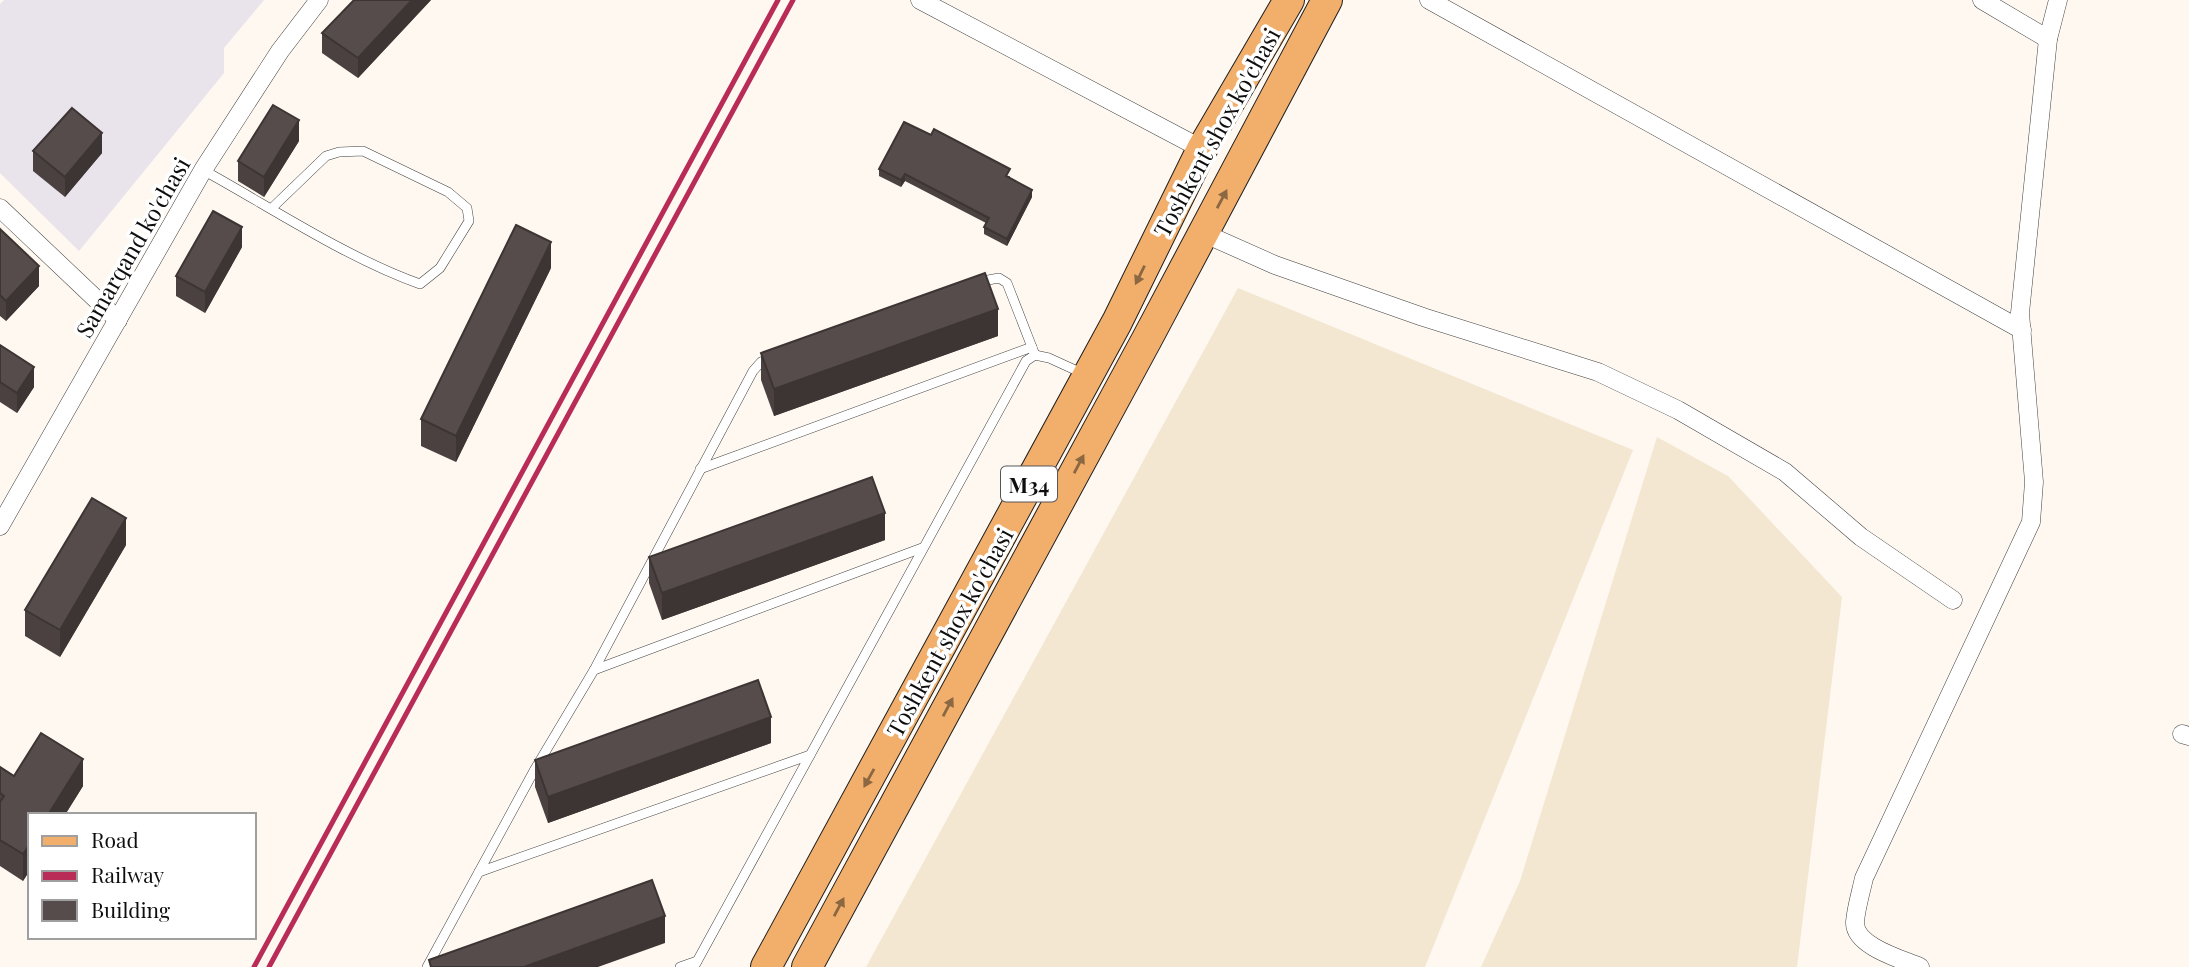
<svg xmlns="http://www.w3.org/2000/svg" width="2189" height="967" font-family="'Playfair Display',serif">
<rect width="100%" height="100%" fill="#fef8f0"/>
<path fill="#e9e3ec" d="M4 0H264L224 48V73L79 251 0 173V4Z"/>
<g fill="#f3e7d1">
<path d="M1238 288 1633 450 1425 967H866Z"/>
<path d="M1657 437 1728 476 1842 597 1797 967H1481L1520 881Z"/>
</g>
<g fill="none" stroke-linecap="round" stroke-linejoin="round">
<defs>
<g id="service">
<path d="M203 170C272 208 347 258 420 284L440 268 469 221 467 208 448 192 363 151 339 152 326 156 272 208"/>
<path d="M977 282 999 278 1007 283 1035 355"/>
<path d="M700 469 1032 347"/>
<path d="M594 670 922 548"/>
<path d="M479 872 810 755"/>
<path d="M427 967 535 769 594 670 753 371 761 362 773 356"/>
<path d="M680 967 697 961"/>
<path d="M694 967 1026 361 1035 355 1049 358 1084 374"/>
</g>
<g id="minor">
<path d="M920 0 1202 149"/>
<path d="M1429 0 2022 330"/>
<path d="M1982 0 2048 39"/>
<path d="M0 208 118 320"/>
<path d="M1203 233 1275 265 1423 317 1598 372 1678 410 1785 472 1861 537 1953 600"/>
<path d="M0 526 203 170 280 51 319 0"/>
<path d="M2182 734 2189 736"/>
<path d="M1920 967C1901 959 1854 946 1855 922 1856 908 1861 892 1864 878L2031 522 2034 482 2020 313 2048 39 2058 0"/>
</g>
<g id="primary">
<path d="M766 967 1117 322 1202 149 1289 0"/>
<path d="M807 967 1147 339 1327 0"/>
</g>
</defs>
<use href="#service" stroke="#414141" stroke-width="10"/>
<use href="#minor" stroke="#414141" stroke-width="19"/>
<use href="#primary" stroke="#1f1f1f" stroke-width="32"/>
<use href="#service" stroke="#fff" stroke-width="9"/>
<use href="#minor" stroke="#fff" stroke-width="18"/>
<use href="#primary" stroke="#f2af6c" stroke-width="30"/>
<g stroke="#b82c57" stroke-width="5">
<path d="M254 967 778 0"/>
<path d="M269 967 793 0"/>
</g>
</g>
<g fill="#4a4140">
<path d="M431 0 358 78 322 53V33Z"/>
<path d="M299 141 264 197 238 181V161Z"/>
<path d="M33 151 102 153 65 197 33 171Z"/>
<path d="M879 169 1010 176 1009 178 1032 197 1007 246 984 234V227L986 223 905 181 901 187 879 176Z"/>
<path d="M0 229 39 286 6 321 0 316Z"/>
<path d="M242 247 205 313 176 296V276Z"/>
<path d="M551 268 456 462 421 446V419Z"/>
<path d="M998 336 774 416 761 380V353Z"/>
<path d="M0 345 34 387 17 413 0 402Z"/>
<path d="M885 540 662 620 649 583V557Z"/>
<path d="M126 545 60 657 25 636V610Z"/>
<path d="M771 743 548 823 535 787V760Z"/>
<path d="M0 767 14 776 83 786 23 881 0 866Z"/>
</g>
<g fill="#3c3534">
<path d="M412 0H431L358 78V58Z"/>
<path d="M299 120V141L264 197V177Z"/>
<path d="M102 133V153L65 197V177Z"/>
<path d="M905 174V181L901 187V180Z"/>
<path d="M1032 190V197L1007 246V239Z"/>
<path d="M242 227V247L205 313V292Z"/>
<path d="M551 242V268L456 462V436Z"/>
<path d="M39 266V286L6 321V301Z"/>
<path d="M998 309V336L774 416V389Z"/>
<path d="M34 367V387L17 413V393Z"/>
<path d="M885 513V540L662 620V593Z"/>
<path d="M126 518V545L60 657V630Z"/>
<path d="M771 717V743L548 823V797Z"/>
<path d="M83 759V786L65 815H48Z"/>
<path d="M30 844V870L23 881V854Z"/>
<path d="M665 916V943L598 967H524Z"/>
</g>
<g fill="#564c4b" stroke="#3c3534" stroke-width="2">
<path d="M354 0H412L358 58 322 33Z"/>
<path d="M273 105 299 120 264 177 238 161Z"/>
<path d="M72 108 102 133 65 177 33 151Z"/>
<path d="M904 122 931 135 934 129 1010 169 1006 176 1032 190 1007 239 984 227 989 218 905 174 901 180 879 169Z"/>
<path d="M213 211 242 227 205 292 176 276Z"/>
<path d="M516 225 551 242 456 436 421 419Z"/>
<path d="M0 229 39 266 6 301 0 295Z"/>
<path d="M985 273 998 309 774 389 761 353Z"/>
<path d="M0 345 34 367 17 393 0 382Z"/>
<path d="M872 477 885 513 662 593 649 557Z"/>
<path d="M92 498 126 518 60 630 25 610Z"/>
<path d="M758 680 771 717 548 797 535 760Z"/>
<path d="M41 733 83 759 48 815H30V844L23 854 0 840V802L4 796 0 793V767L14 776Z"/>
<path d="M652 880 665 916 524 967H431L429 960Z"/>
</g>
<defs><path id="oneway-solid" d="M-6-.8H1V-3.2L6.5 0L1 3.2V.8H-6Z" transform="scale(1.75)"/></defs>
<g fill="#8b6742">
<use href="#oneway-solid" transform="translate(1222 199) rotate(-62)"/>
<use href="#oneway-solid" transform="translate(1140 275) rotate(116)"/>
<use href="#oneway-solid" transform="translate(1079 464) rotate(-62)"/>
<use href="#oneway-solid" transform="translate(948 707) rotate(-62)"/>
<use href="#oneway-solid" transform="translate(869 778) rotate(119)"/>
<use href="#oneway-solid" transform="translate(839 907) rotate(-62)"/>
</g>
<g text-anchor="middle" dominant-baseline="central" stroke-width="7" stroke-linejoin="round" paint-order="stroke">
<rect fill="#fff" stroke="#565656" stroke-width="2" x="1001" y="466.5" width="56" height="35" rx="5"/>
<g font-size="21" font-weight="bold" fill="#0e0e0e">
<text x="1029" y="484">M34</text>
</g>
<g font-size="23" fill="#0e0e0e" stroke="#fff">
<text transform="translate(1216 132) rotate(-61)">Toshkent shox ko'chasi</text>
<text transform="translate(132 247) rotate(-60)">Samarqand ko'chasi</text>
<text transform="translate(949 632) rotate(-61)">Toshkent shox ko'chasi</text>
</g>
</g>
<rect x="28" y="813" width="228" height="126" fill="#ffffff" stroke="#9f9f9f" stroke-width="2"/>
<rect x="42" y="836" width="35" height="10" fill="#f2af6c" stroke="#9f9f9f" stroke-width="2"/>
<text x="91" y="848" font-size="21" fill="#0e0e0e">Road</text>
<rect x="42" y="871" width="35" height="10" fill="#b82c57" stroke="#9f9f9f" stroke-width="2"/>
<text x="91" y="883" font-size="21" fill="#0e0e0e">Railway</text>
<rect x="42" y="900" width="35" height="21" fill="#564c4b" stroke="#9f9f9f" stroke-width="2"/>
<text x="91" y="918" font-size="21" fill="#0e0e0e">Building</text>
</svg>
